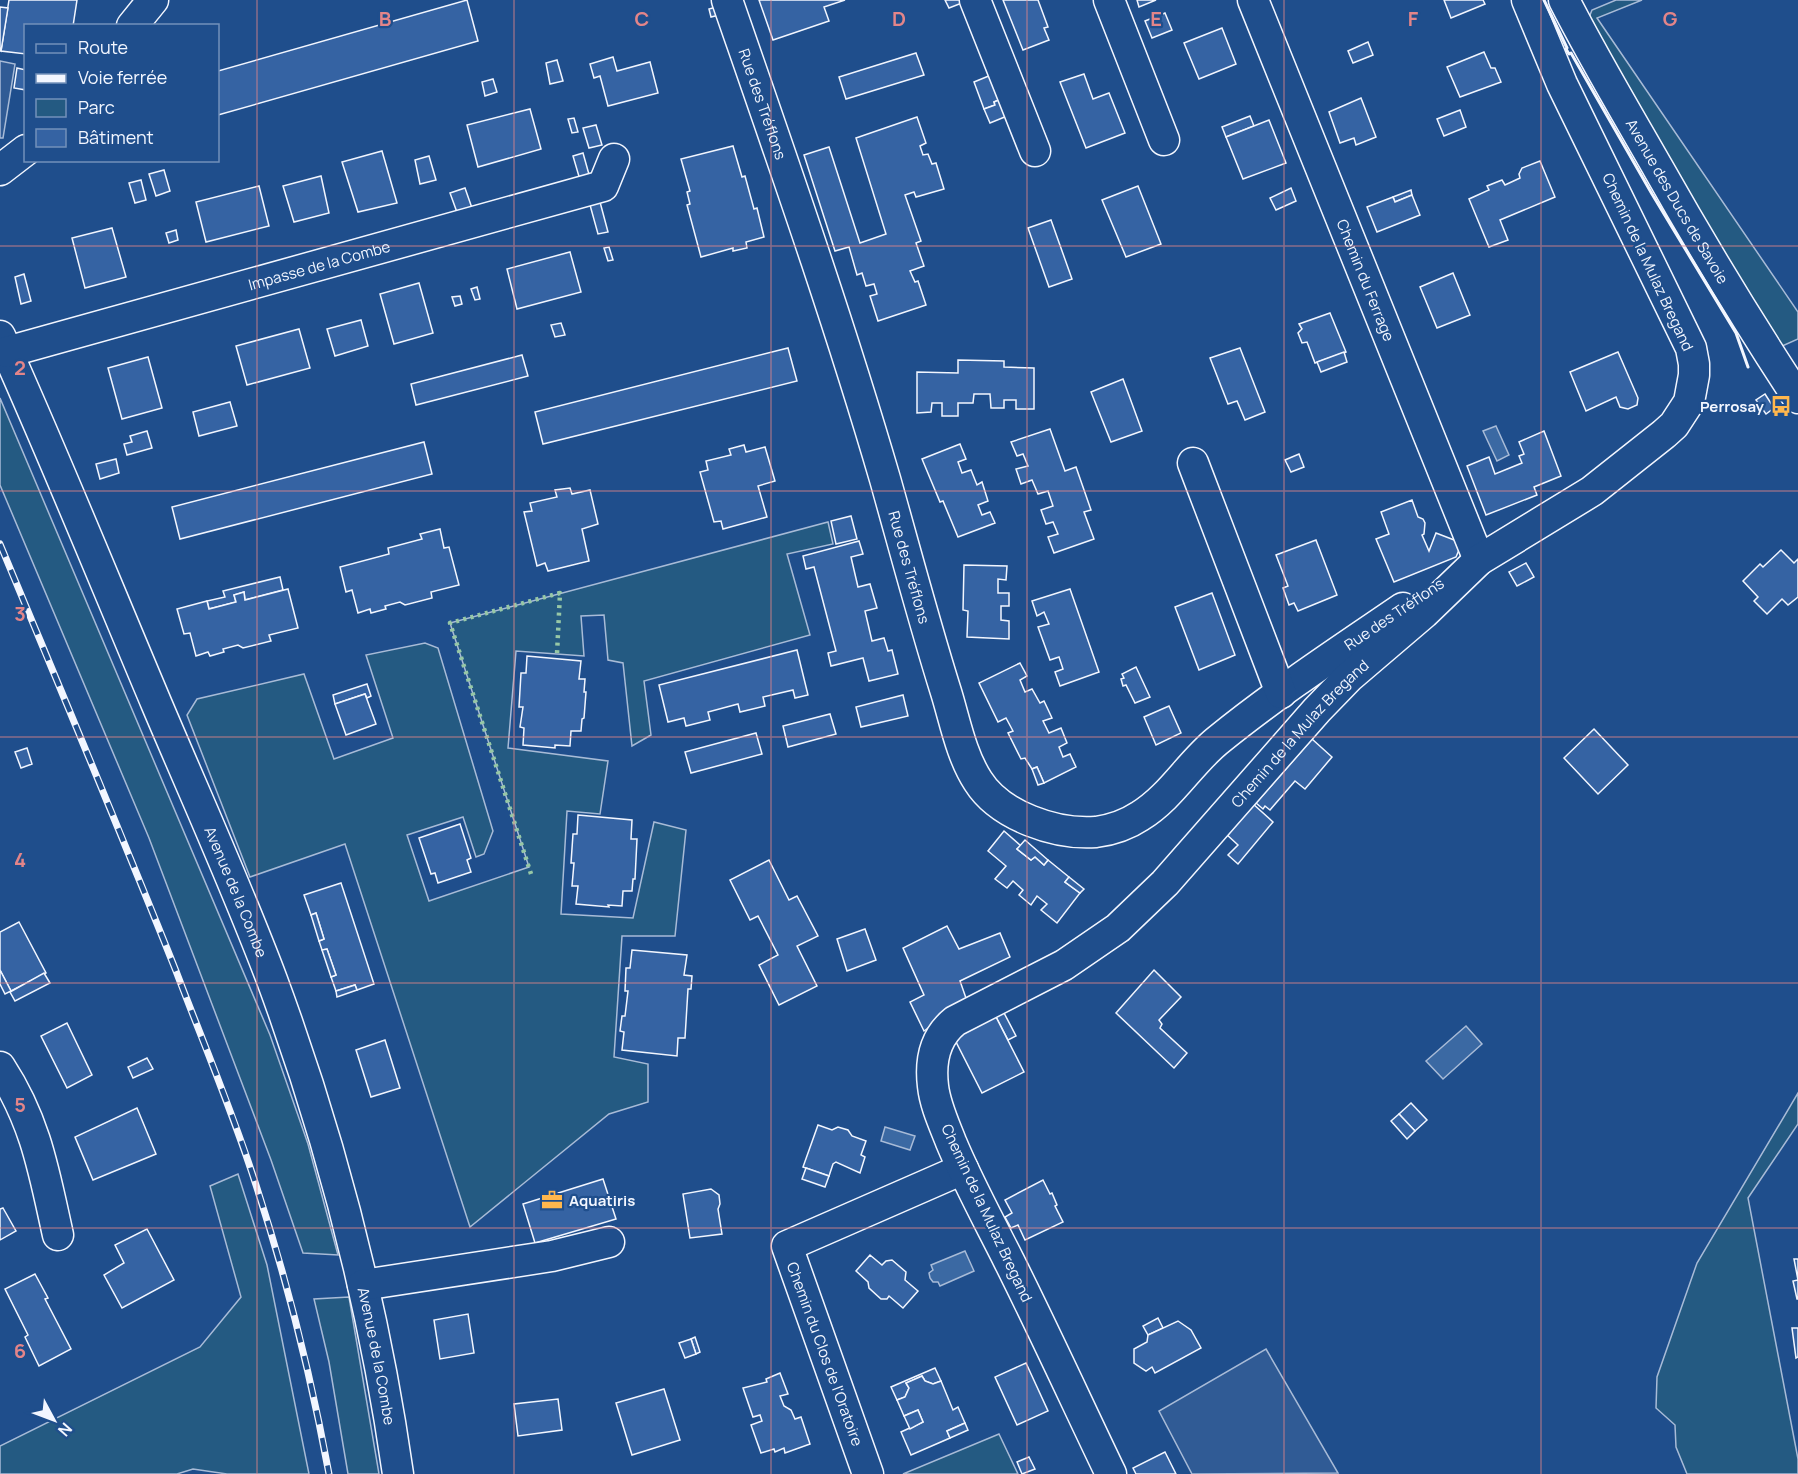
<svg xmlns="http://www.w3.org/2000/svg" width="1798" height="1474" font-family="Manrope,sans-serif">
<rect width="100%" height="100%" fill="#1f4e8c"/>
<g fill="#245a82" stroke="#a8bbd7" stroke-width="1.5">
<path d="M1616 0H1642L1597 18 1798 312V339L1780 347 1684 187 1588 20 1592 10Z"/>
<path d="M0 398 270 1035 308 1144 338 1255 303 1253 271 1160 149 838 0 485Z"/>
<path d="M828 522 833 544 787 554 810 635 644 681 651 735 632 746 623 663 608 660 604 615 581 616 584 656 516 651 508 748 608 761 600 814 567 811 561 914 633 918 654 822 686 830 675 936H622L614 1057 648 1064V1102L609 1114 470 1227 345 844 250 877 187 715 197 699 304 674 334 759 393 738 366 655 425 643 438 648 493 831 484 854 476 857 463 817 407 835 429 901 529 867 450 623Z"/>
<path d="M1798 1093V1124L1748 1198 1798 1459V1474H1687L1676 1447 1675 1425 1656 1408 1657 1377 1697 1263Z"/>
<path d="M238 1174 267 1265 309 1474H227L193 1469 177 1474H0V1446L200 1347 241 1297 210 1186Z"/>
<path d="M349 1297 379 1474H348L329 1362 314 1299Z"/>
<path d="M999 1434 1018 1474H903Z"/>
</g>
<g fill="#305b95" stroke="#a8bbd7" stroke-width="1.5">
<path d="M0 61 15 64 3 138H0Z"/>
<path d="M1266 1349 1338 1473 1192 1474 1159 1411Z"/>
</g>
<g fill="#3b69a3" stroke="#a8bbd7" stroke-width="1.5">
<path d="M1496 426 1509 455 1497 461 1483 431Z"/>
<path d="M1466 1026 1482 1044 1443 1079 1426 1061Z"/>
<path d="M885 1127 915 1136 910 1150 881 1141Z"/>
<path d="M965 1251 974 1271 940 1286 938 1282H933L930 1278 929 1273 933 1270 931 1265Z"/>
</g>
<g fill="#3563a3" stroke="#f2f6ff" stroke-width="1.5">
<path d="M9 0H77L73 26H26V54L1 51Z"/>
<path d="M467 0 478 41 218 115V71Z"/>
<path d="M759 0H845L824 7 829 21 773 40Z"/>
<path d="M945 0H967V1L949 8Z"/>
<path d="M1003 0H1038L1048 27 1044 28 1049 40 1023 50Z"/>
<path d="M1137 0H1156L1139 7Z"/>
<path d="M1444 0H1483L1485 4 1451 18Z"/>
<path d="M720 6 723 14 711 17 709 9Z"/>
<path d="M0 7 8 8 1 51 0 50Z"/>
<path d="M1165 13 1172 30 1152 38 1145 21Z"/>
<path d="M1222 28 1236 64 1199 79 1184 43Z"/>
<path d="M1368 42 1373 55 1353 63 1348 51Z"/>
<path d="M1484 52 1491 68H1495L1501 82 1460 97 1447 67Z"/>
<path d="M916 53 924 75 846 99 839 77Z"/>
<path d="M613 57 617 71 650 62 658 93 608 106 600 76 594 78 590 64Z"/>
<path d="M557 60 563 81 550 84 546 63Z"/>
<path d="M17 68 26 70V90L14 88Z"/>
<path d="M996 73 1006 97 994 102 995 105 984 109 974 82Z"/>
<path d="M1084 74 1093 99 1109 93 1125 133 1086 148 1060 82Z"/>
<path d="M493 79 497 92 485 96 482 82Z"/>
<path d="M1006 97 1012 114 990 123 984 109 995 105 994 102Z"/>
<path d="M1361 98 1376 137 1356 145 1354 138 1340 143 1329 112Z"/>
<path d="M530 109 541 149 478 167 467 125Z"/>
<path d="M1460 110 1466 127 1444 136 1437 119Z"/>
<path d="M1250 116 1254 126 1226 137 1222 127Z"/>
<path d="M917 117 926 143 920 146 923 155 928 154 932 164 936 163 944 189 916 197 914 192 905 195 921 241 916 243 924 266 910 271 915 282 918 281 926 305 878 321 870 296 877 294 874 284 866 286 862 273 857 275 849 247 835 251 804 155 829 147 860 243 886 234 856 138Z"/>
<path d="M574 118 578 132 572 133 568 119Z"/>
<path d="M1269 120 1286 163 1243 179 1226 137Z"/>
<path d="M596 125 602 145 589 148 583 128Z"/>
<path d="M733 146 742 177 745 176 754 209 757 208 764 237 746 242 747 248 733 251V248L701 257 687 205 690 204 687 192 690 191 681 159Z"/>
<path d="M382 151 397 203 358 212 342 162Z"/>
<path d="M583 153 590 178 580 180 573 156Z"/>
<path d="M429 156 436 180 420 184 415 160Z"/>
<path d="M1540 161 1555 197 1500 220 1508 240 1489 247 1469 199 1489 190 1487 186 1502 180 1505 185 1520 178 1519 174 1522 168Z"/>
<path d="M164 170 170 191 156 196 149 174Z"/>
<path d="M321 176 329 213 294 222 283 186Z"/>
<path d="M141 180 146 200 135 203 129 183Z"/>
<path d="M259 186 269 226 206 242 196 202Z"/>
<path d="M1138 186 1161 244 1126 257 1102 200Z"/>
<path d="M465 188 473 211 458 215 450 193Z"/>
<path d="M1291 188 1296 201 1276 210 1270 198Z"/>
<path d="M1411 190 1412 195 1395 202 1393 197Z"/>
<path d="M1412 195 1420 215 1377 232 1367 207 1393 197 1395 202Z"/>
<path d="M600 202 608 232 598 234 590 205Z"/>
<path d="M1051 220 1072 279 1049 287 1028 228Z"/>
<path d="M112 228 126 277 85 288 72 238Z"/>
<path d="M176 230 178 240 169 243 166 233Z"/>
<path d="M609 247 613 260 608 261 604 248Z"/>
<path d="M570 252 581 292 517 309 507 269Z"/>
<path d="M1453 273 1470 315 1437 328 1420 287Z"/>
<path d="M24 274 31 301 21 304 15 277Z"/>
<path d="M419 283 433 333 394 344 380 294Z"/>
<path d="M477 287 480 299 475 300 471 289Z"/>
<path d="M460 296 462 304 455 306 452 297Z"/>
<path d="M1330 313 1346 352 1315 363 1307 342 1302 343 1298 333 1302 329 1299 324Z"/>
<path d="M361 320 368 346 335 356 327 329Z"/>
<path d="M561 323 565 335 555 337 551 325Z"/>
<path d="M299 329 310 368 247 385 236 346Z"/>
<path d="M788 348 797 381 543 444 535 412Z"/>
<path d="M1240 348 1265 412 1245 420 1237 401 1228 404 1210 358Z"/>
<path d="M1344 352 1347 362 1321 372 1317 362Z"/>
<path d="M1618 352 1638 398 1637 405 1628 409 1620 407 1616 397 1586 411 1570 372Z"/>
<path d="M522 355 528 376 416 405 411 384Z"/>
<path d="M148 357 162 408 122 419 108 368Z"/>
<path d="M958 360 1004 361V367L1034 368V409H1016V400H1004V408H991L990 394H974L973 403H958V416H942V403H932L931 412 917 413V372L958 373Z"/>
<path d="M1123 379 1142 431 1111 442 1091 392Z"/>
<path d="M1765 394 1774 408 1766 414 1756 400Z"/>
<path d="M230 402 237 426 199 436 193 412Z"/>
<path d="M1050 429 1065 471 1076 467 1091 510 1084 512 1094 539 1054 553 1048 537 1058 534 1053 522 1046 524 1041 510 1053 506 1048 491 1038 494 1032 480 1021 484 1016 469 1028 466 1023 454 1017 456 1011 442Z"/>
<path d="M147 431 152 448 127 455 124 444 132 442 130 436Z"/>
<path d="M1544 431 1561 476 1534 487 1537 495 1486 515 1467 466 1489 457 1495 474 1522 463 1519 456 1524 454 1519 442Z"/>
<path d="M424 442 432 474 180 539 172 507Z"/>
<path d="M960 444 966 459 958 462 962 473 971 470 977 485 982 482 988 501 978 505 982 515 990 512 995 523 958 537 943 501 940 502 922 459Z"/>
<path d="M744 445 746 452 765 447 775 481 758 486 767 517 723 529 721 521 714 522 700 472 708 470 706 461 731 455 729 449Z"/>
<path d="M1299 454 1304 467 1291 472 1285 460Z"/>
<path d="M116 459 119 473 100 479 96 464Z"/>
<path d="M570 488 572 494 590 490 598 524 582 529 589 561 548 571 545 563 537 566 524 512 532 511 530 503 557 497 555 490Z"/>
<path d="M1412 500 1418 517 1423 519 1425 523 1424 534 1422 535 1429 551 1436 533 1462 543 1456 557 1394 582 1376 539 1389 534 1381 512Z"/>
<path d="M851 516 857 539 836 544 831 521Z"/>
<path d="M440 529 444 548 449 547 459 585 431 592 432 598 405 605 400 602 385 606 386 609 371 613 370 609 358 613 352 590 346 592 340 567 389 554 388 548 422 539 420 534Z"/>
<path d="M1316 540 1337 595 1298 611 1294 603 1289 605 1283 588 1288 586 1276 555Z"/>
<path d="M859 541 863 554 851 557 858 587 870 584 877 608 865 611 872 641 884 638 888 651 892 650 898 674 869 681 863 658 831 666 828 653 836 651 814 567 806 569 803 556Z"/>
<path d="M1781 550 1794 563 1798 559V597L1788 605 1782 599 1767 614 1754 601 1758 597 1743 581 1760 564 1763 567Z"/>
<path d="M1526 563 1534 577 1517 586 1509 572Z"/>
<path d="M964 565 1007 566 1006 580 998 579V593H1009V606H1001V620L1009 621V639L967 637 968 611 963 610Z"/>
<path d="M280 577 283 590 245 600 244 592 234 595 236 602 209 609 207 601 225 597 223 591Z"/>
<path d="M288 589 298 628 269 635 271 641 243 648 238 645 223 649 224 652 210 656 208 652 196 656 190 633 184 634 177 609 207 601 209 609 236 602 234 595 244 592 245 600Z"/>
<path d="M1070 589 1099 672 1060 686 1055 672 1063 669 1059 657 1050 660 1038 627 1049 624 1044 612 1037 616 1032 601Z"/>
<path d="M1212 593 1235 655 1199 670 1175 607Z"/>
<path d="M797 650 808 695 795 698 793 690 763 697 765 706 740 712 738 704 708 712 710 720 686 726 684 718 668 722 659 685Z"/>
<path d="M527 656 581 661 579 679H585L584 692H586L584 718 582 719 581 731H571L570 746 555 745V748L523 745 524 728 520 727 523 707H519L521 673H526Z"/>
<path d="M1020 663 1027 676 1020 680 1025 692 1032 689 1040 703 1044 701 1052 718 1043 721 1049 733 1061 728 1067 743 1059 747 1063 757 1070 754 1076 767 1044 783 1037 767 1032 769 1025 758 1021 759 1008 733 1013 731 1006 718 998 722 979 683Z"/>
<path d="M1136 667 1150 697 1135 703 1126 685 1123 686 1121 679 1124 678 1122 674Z"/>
<path d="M367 684 371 696 367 698 365 694 335 704 333 695Z"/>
<path d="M365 694 376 724 346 735 335 704Z"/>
<path d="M903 695 908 716 861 727 856 707Z"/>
<path d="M1169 706 1181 733 1156 745 1144 717Z"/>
<path d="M830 714 836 734 788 747 783 726Z"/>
<path d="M1594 729 1628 765 1598 794 1564 758Z"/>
<path d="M756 733 762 754 691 773 685 752Z"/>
<path d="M1312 739 1332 757 1305 789 1295 781 1270 810 1265 806 1263 809 1256 803Z"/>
<path d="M27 748 32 764 21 768 15 752Z"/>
<path d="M1037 767 1044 783 1038 785 1032 769Z"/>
<path d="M1252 803 1273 822 1238 864 1228 855 1238 845 1225 833Z"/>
<path d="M578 815 632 820 631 839H637L635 879H633L632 891H623L622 906 608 905 609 907 576 904 578 886H572L574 863H571L573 834H577Z"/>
<path d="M460 824 471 858 467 860 471 872 438 883 435 873 431 874 419 838Z"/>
<path d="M1004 831 1021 846 1017 849 1031 860 1035 857 1044 865 1048 860 1069 877 1065 882 1080 893 1057 923 1041 910 1047 904 1037 896 1031 905 1019 895 1023 890 1013 881 1007 888 995 879 1006 866 988 851Z"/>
<path d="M1025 840 1048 860 1044 865 1035 857 1031 860 1017 849Z"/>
<path d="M769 860 789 900 797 896 818 936 797 946 817 986 779 1005 759 965 778 955 758 916 750 920 730 880Z"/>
<path d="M1069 877 1084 889 1080 893 1065 882Z"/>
<path d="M341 883 374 984 357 990 355 985 336 991 331 977 336 975 327 949 322 950 319 941 324 939 316 913 311 915 304 895Z"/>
<path d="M316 913 324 939 319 941 311 915Z"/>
<path d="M19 922 46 973 11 991 0 970V932Z"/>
<path d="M947 926 959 949 1000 933 1010 957 960 981 967 1001 924 1031 910 1002 924 995 903 948Z"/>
<path d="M865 929 876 960 847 971 837 939Z"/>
<path d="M327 949 336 975 331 977 322 950Z"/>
<path d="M632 950 687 955 684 975 692 976 691 989H688L685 1038H678L677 1056 622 1050 624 1032 620 1031 622 1016H625L628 991H625L626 968H630Z"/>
<path d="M0 970 11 991 5 994 0 984Z"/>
<path d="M1154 970 1181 997 1159 1020 1162 1024 1160 1028 1187 1053 1174 1068 1116 1013Z"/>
<path d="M44 973 50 983 15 1001 10 992Z"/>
<path d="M355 985 357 990 337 997 336 991Z"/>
<path d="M1002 1009 1016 1036 1008 1040 994 1013Z"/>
<path d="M994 1013 1024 1072 982 1093 952 1034Z"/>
<path d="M67 1023 92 1075 67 1088 41 1036Z"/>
<path d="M385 1040 400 1088 371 1097 356 1050Z"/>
<path d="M147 1058 153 1069 133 1078 128 1067Z"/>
<path d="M1411 1103 1427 1120 1415 1131 1399 1114Z"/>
<path d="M137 1108 156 1154 93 1180 75 1137Z"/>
<path d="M1399 1114 1415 1131 1407 1139 1391 1121Z"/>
<path d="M818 1125 832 1130 838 1127 848 1130 852 1136 866 1141 861 1155 865 1157 860 1173 836 1162 833 1164 829 1176 803 1167Z"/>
<path d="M806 1168 829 1176 825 1187 802 1179Z"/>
<path d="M603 1179 616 1219 535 1243 523 1204Z"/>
<path d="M1043 1180 1050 1194 1052 1193 1057 1205 1055 1206 1063 1222 1025 1240 1018 1225 1011 1228 1005 1217 1012 1213 1005 1200Z"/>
<path d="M711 1189 719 1195 720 1204 718 1209 722 1234 690 1238 683 1194Z"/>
<path d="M3 1208 16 1231 0 1240V1209Z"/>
<path d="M147 1229 174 1280 122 1308 104 1275 124 1263 115 1245Z"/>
<path d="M870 1255 882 1265 886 1261 892 1260 906 1272 905 1280 918 1291 903 1308 889 1296 887 1299H881L869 1288 868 1282 856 1271Z"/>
<path d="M1794 1259H1798V1299H1797L1793 1281 1798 1280Z"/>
<path d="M35 1274 48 1298 45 1299 71 1349 39 1366 25 1337 28 1335 5 1289Z"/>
<path d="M468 1314 474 1353 440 1359 434 1320Z"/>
<path d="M1158 1318 1163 1328 1148 1335 1143 1326Z"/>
<path d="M1178 1321 1191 1330 1201 1348 1155 1373 1152 1367 1146 1371 1134 1363V1349L1147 1342 1148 1335Z"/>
<path d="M1792 1328H1798V1357L1796 1358Z"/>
<path d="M695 1337 700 1352 696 1354 691 1339Z"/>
<path d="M691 1339 696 1354 685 1358 679 1343Z"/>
<path d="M1026 1363 1048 1411 1017 1425 995 1377Z"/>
<path d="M935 1368 941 1381 933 1384 925 1381 922 1376 906 1383 909 1388 905 1397 897 1400 891 1387Z"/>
<path d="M780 1373 788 1394 780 1396 784 1406 791 1410 795 1419 801 1417 810 1444 785 1453 784 1448 775 1452 774 1449 761 1453 751 1425 762 1421 760 1415 753 1417 743 1388 767 1382 766 1379Z"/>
<path d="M922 1376 925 1381 933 1384 941 1381 953 1410 958 1407 965 1423 947 1431 950 1438 911 1455 901 1432 923 1422 918 1410 904 1416 897 1400 905 1397 909 1388 906 1383Z"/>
<path d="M664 1389 680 1440 632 1455 616 1403Z"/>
<path d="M558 1399 562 1430 518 1436 514 1404Z"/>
<path d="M918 1410 923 1422 910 1429 904 1416Z"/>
<path d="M965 1423 968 1430 950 1438 947 1431Z"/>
<path d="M1165 1452 1176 1474H1136L1133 1468Z"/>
<path d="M1029 1457 1035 1469 1022 1474 1017 1462Z"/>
</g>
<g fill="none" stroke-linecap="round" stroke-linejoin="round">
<defs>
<g id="minor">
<path id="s1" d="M727 0C782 159 838 318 885 479 905 550 924 622 946 692 955 721 961 755 978 781 1000 816 1056 835 1096 832 1111 830 1128 824 1140 816 1171 797 1189 764 1217 741 1276 693 1340 651 1403 608"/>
<path d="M975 0 1035 151"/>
<path d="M1109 0 1164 140"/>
<path id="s2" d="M1253 0 1479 560"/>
<path id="s3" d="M1564 0C1593 57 1626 112 1658 168 1702 246 1749 323 1798 398"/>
<path d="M132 26 153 0"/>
<path d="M0 170 26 150"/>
<path id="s4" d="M0 336C55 458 105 582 157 705 196 797 237 887 272 980 331 1140 374 1306 398 1474"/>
<path id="s5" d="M7 352 603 186 614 159"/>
<path d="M1193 463 1281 693"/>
<path d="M0 1067C36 1122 44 1172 58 1235"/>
<path d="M363 1285 552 1256 609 1242"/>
<path d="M868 1474 787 1246 963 1169"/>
<path id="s6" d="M1111 1474C1077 1403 1044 1331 1009 1261 989 1221 968 1183 951 1142 944 1124 935 1105 933 1086 930 1061 935 1037 955 1021L1064 965 1118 928 1165 883 1317 710 1349 677 1424 613 1479 560 1592 491 1664 434 1674 425 1689 402 1694 375V364L1691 348 1562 84 1527 0"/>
</g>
</defs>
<use href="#minor" stroke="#f2f6ff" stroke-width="33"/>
<use href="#minor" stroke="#1f4e8c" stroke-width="30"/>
<defs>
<path id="rail" d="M0 544C59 686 119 828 176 971 203 1042 233 1113 256 1185 287 1280 311 1376 329 1474"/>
</defs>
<use href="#rail" stroke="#f2f6ff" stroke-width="7"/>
<use href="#rail" stroke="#1f4e8c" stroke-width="4.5" stroke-dasharray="14" stroke-linecap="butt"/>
<path stroke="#97c8a6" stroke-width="4.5" stroke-dasharray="3 4.5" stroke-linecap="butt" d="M531 874 450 623 560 593 557 654"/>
<path stroke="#f2f6ff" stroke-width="3" d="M1544 0 1567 48 1566 49 1569 54 1571 53 1652 194 1736 333 1748 367"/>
</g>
<path fill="none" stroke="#e38589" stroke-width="1.5" stroke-opacity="0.55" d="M257 0V1474M514 0V1474M771 0V1474M1027 0V1474M1284 0V1474M1541 0V1474M0 246H1798M0 491H1798M0 737H1798M0 983H1798M0 1228H1798"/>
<defs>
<symbol id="bus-bare" viewBox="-9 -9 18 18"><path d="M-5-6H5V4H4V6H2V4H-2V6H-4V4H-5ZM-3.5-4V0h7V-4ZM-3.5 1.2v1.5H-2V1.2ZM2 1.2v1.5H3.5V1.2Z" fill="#ffb74d" stroke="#1f4e8c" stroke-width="2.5" paint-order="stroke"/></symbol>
<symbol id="office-bare" viewBox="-9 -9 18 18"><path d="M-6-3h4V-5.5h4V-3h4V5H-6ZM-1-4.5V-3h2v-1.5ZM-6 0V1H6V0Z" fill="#ffb74d" stroke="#1f4e8c" stroke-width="2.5" paint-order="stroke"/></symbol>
</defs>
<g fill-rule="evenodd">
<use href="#bus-bare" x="1766" y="391" width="30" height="30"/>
<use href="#office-bare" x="537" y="1185" width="30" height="30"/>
</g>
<g text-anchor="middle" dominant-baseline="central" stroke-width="4.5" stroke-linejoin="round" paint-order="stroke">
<g font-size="15" fill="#f2f6ff" stroke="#1f4e8c">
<text stroke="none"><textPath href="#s1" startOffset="110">Rue des Tréflons</textPath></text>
<text stroke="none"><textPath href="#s3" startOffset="231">Avenue des Ducs de Savoie</textPath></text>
<text transform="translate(1648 262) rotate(65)">Chemin de la Mulaz Bregand</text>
<text stroke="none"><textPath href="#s5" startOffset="324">Impasse de la Combe</textPath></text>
<text stroke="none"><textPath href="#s2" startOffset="302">Chemin du Ferrage</textPath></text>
<text stroke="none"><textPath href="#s1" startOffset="596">Rue des Tréflons</textPath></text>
<text transform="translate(1394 614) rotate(-34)">Rue des Tréflons</text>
<text stroke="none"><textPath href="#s6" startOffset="954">Chemin de la Mulaz Bregand</textPath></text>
<text stroke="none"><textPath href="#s4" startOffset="604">Avenue de la Combe</textPath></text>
<text transform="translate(987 1213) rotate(65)">Chemin de la Mulaz Bregand</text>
<text transform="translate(825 1354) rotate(70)">Chemin du Clos de l'Oratoire</text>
<text stroke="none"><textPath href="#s4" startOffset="1090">Avenue de la Combe</textPath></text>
</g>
<g font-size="15" font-weight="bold" fill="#f2f6ff" stroke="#1f4e8c" text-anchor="end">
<text x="1764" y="406">Perrosay</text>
<text x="569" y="1200" text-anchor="start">Aquatiris</text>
</g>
</g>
<g font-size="20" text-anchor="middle" font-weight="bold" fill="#e38589" stroke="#1f4e8c" stroke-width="4.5" stroke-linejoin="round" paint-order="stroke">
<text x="385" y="26">B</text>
<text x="642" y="26">C</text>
<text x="899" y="26">D</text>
<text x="1156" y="26">E</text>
<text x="1413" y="26">F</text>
<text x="1670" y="26">G</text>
<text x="20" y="375">2</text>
<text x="20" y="621">3</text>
<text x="20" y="867">4</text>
<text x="20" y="1112">5</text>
<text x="20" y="1358">6</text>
</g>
<rect x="24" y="24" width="195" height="138" fill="#1f4e8c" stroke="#7391ba" stroke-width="1.5"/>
<rect x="36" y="44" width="30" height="9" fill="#1f4e8c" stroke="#7391ba" stroke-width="1.5"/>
<text x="78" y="54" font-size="18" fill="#f2f6ff">Route</text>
<rect x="36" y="74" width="30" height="9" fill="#f2f6ff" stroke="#7391ba" stroke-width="1.5"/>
<text x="78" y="84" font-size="18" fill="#f2f6ff">Voie ferrée</text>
<rect x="36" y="99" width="30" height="18" fill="#245a82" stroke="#7391ba" stroke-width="1.5"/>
<text x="78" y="114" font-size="18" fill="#f2f6ff">Parc</text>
<rect x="36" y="129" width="30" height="18" fill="#3563a3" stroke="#7391ba" stroke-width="1.5"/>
<text x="78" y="144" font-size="18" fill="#f2f6ff">Bâtiment</text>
<g transform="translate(54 1420) rotate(131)" stroke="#1f4e8c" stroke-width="4.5" paint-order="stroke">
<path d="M0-4.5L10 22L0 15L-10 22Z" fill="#f2f6ff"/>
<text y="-9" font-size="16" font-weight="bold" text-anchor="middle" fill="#f2f6ff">N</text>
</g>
</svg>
